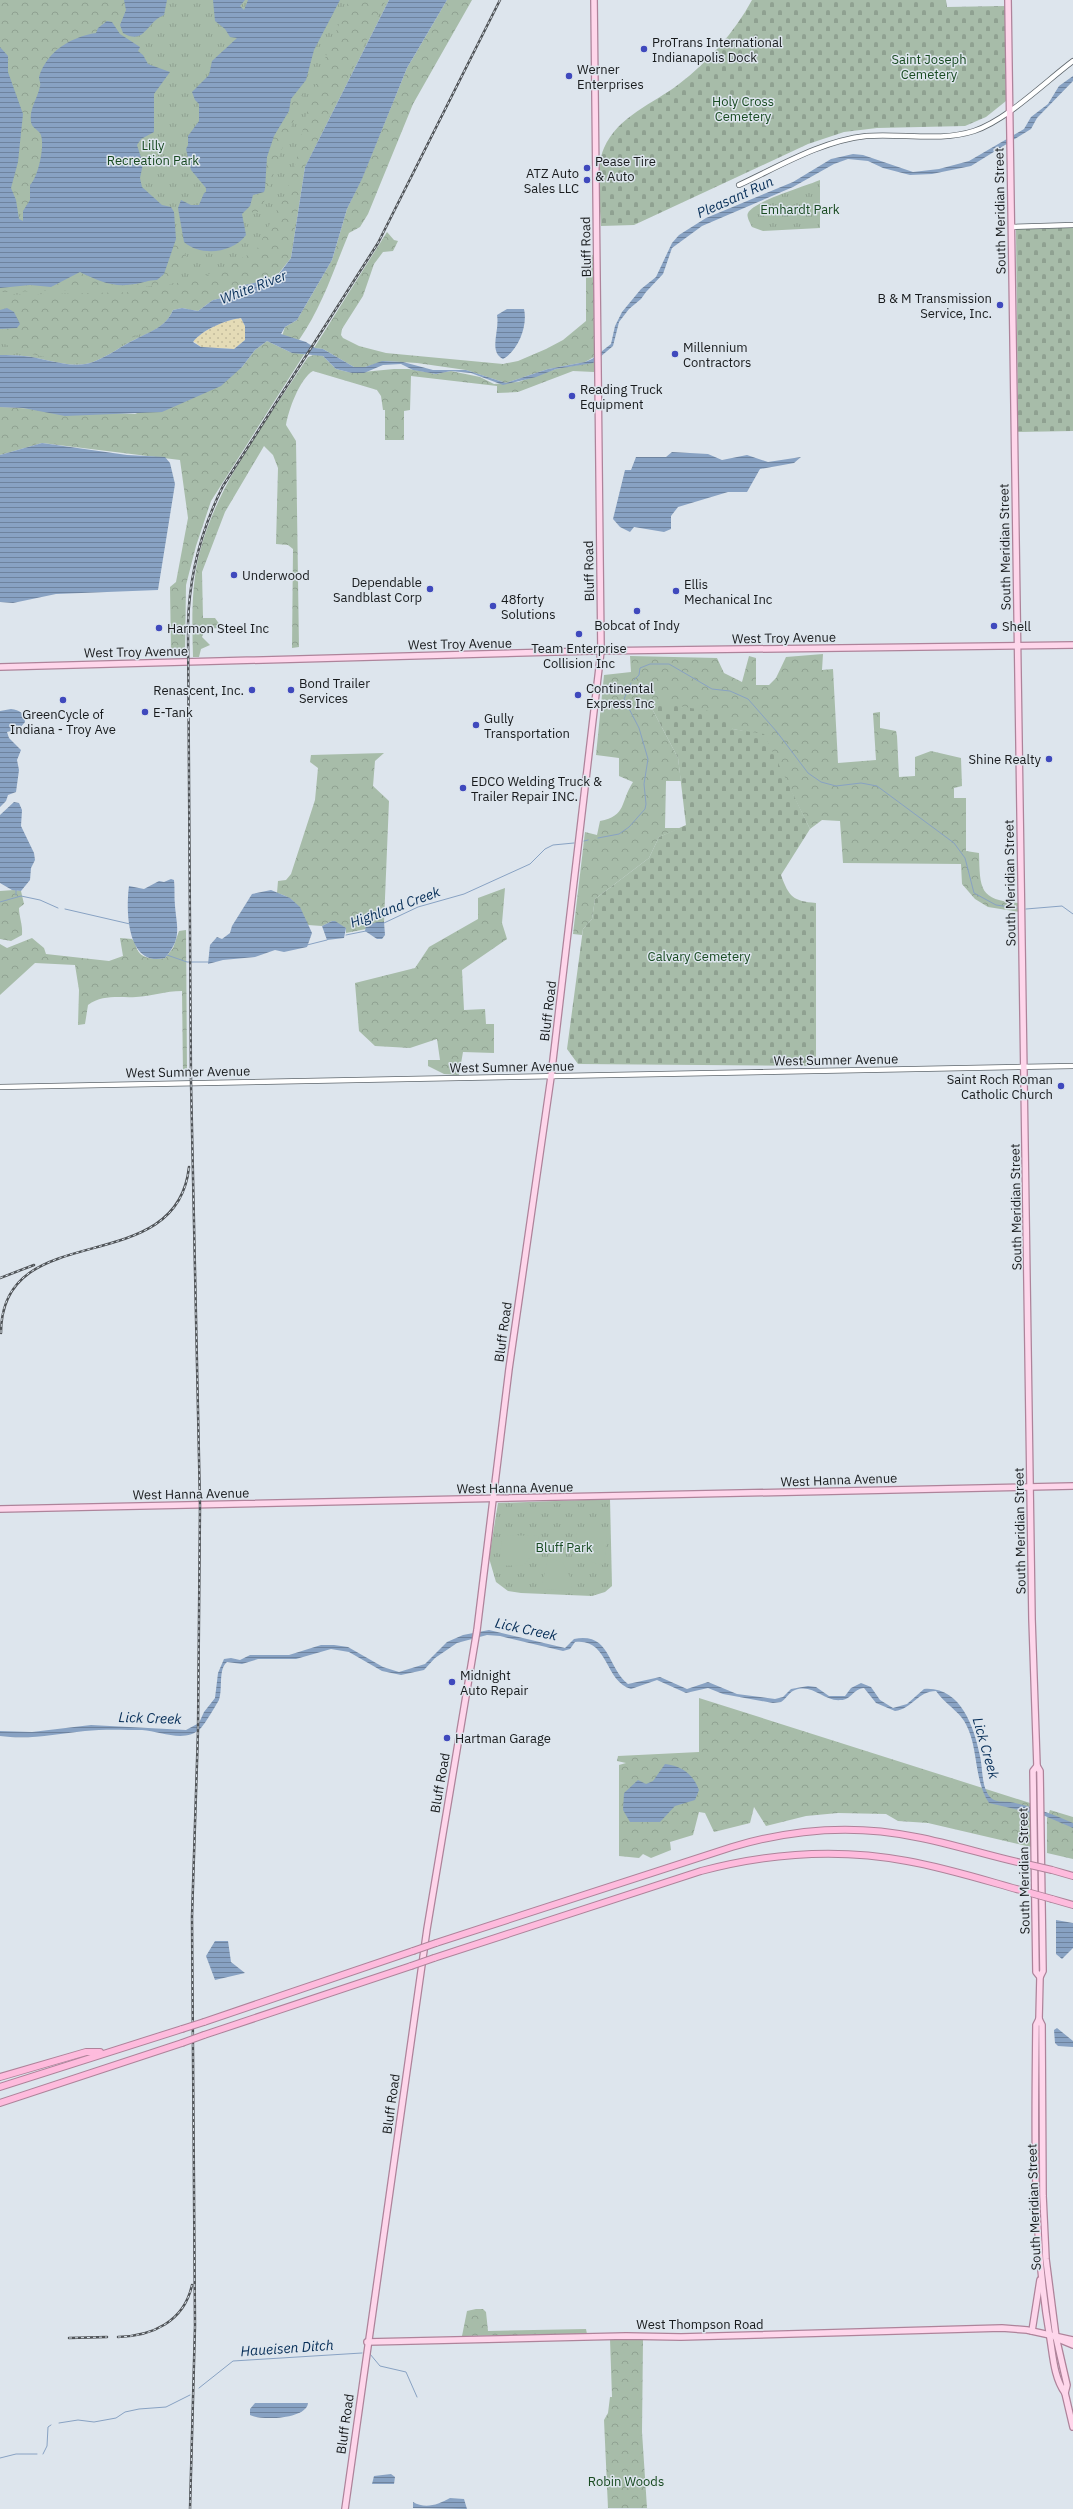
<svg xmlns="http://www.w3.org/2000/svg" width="1073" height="2509" font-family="'IBM Plex Sans',sans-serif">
<defs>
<pattern id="grass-tufts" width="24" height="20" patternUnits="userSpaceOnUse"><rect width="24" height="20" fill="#a7bca9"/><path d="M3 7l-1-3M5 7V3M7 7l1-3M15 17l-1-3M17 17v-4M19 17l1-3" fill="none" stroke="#8fa191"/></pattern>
<pattern id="forest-crowns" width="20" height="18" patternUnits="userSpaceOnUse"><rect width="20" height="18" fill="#a7bca9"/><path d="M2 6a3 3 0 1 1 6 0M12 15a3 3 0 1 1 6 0" fill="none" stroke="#8fa191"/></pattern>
<pattern id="sand-dots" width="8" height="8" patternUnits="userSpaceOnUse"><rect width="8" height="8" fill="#e4dbb6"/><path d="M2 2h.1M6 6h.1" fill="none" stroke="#c3bb9c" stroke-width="1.8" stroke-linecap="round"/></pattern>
<pattern id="cemetery-stones" width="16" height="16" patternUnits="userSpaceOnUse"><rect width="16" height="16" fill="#a7bca9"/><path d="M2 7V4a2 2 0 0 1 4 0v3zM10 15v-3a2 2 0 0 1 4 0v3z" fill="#8fa191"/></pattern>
<pattern id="water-rules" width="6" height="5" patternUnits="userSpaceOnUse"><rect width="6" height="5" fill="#88a2c3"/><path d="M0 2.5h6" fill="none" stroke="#6e839e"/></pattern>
</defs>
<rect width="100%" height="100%" fill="#dde5ed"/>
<g fill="url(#grass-tufts)">
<path d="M0 0H389L305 167 291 258 275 278 246 285 226 297 213 300 198 311 182 308 173 310C166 327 152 331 136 339 121 346 109 356 93 362 72 370 46 358 24 356 16 355 8 355 0 355Z"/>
<path d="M820 180V228L763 231 752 227C750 223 746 216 748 213 754 201 806 186 820 180Z"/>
<path d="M610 1499 612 1586 605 1592 592 1596 521 1593 508 1591 496 1582 489 1558 498 1503Z"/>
</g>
<g fill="url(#forest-crowns)">
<path d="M2 0H124L126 10 122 22 107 21C104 25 100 29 97 32 79 46 56 38 44 66 40 75 41 78 40 86 38 98 29 108 31 121 32 128 37 129 40 133 47 143 38 178 30 185V200L26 206H17L11 188 18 162 23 114 0 47V1Z"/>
<path d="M349 0H386L304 169 290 258 275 277 247 283 226 296 212 300 196 309 190 310 183 306 172 308 153 329 133 337 109 352 87 361 70 362 31 354 3 344 1 335 3 329 17 328 7 308 0 310V295L137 292 203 277 256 251 286 192 296 162 306 115 321 68Z"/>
<path d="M447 0H472L413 104 368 214 360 227 349 233C334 269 322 307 299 340L282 336 285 327 297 320 332 260 347 209 362 178 407 68Z"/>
<path d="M303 85 305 88C299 110 290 128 282 149 274 170 270 190 260 211L254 213 246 210 253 195 261 193 265 186 267 157 274 136 289 111 291 99Z"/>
<path d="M387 232 394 240 398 241 393 251 383 252 374 264 363 296 342 329 341 335 343 338 359 346 386 353 503 364 518 361 546 349 563 340 586 321V275L583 274V255H594V357L585 362 548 369 506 383 466 370 417 363 385 361 365 367H354L323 349 314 348Z"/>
<path d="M175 243 181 244 190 266 183 273 164 284 130 289 0 292V288L30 285 41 287 80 272C98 281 114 288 135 284 143 283 148 280 157 280Z"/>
<path d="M267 341 292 353H305L211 501 196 546 186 585 185 652 171 651 170 587 176 582 188 518 180 460 42 443 0 455V407L135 414 242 367 255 350Z"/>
<path d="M316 354 323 356 336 369 352 373 394 369H409L436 374 451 371 480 377 494 384 518 382 556 369 594 362V372L573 371 518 392 497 393V386L411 376 410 410 404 411V440H385V410H383L381 396 377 390 313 371C300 378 288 411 286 425L296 441 299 647 292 648 293 549 288 545 276 544 278 468 273 455 264 446 225 512 202 572 203 618H215L220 625 219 628 205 629 202 637 210 645 201 649 199 657H193C192 621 191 585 200 551 219 480 269 418 308 357Z"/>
<path d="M823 654 822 670 833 669 838 763 876 760 873 713 880 712V728L896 731 897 736 899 777 915 776V757L931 751 961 758 962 786 954 788V798H966V851L979 853C980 889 979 900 1018 903L1020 912 988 907 975 899 962 884 961 864 843 863 840 821 822 820 810 829 763 735 733 729 648 701 678 758 681 781H666L665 828H681L659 837 649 858 595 899 592 919 583 929 582 935 573 934 585 832 597 835 600 821C627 816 620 802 633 782L619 776V758L596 755 604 675 631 672 630 656 717 658 724 673 742 682 749 656 756 658V685H769L776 678 786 657Z"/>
<path d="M384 753 375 761 373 786 389 801 384 922 366 926V929L346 933V928L332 921 322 926 308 925C296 909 301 900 277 893L278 881 286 880 291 874 315 800 318 768 310 762 311 755Z"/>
<path d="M505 888 502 923 507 939 462 970 464 1010 485 1009 486 1024H494V1053L463 1052 459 1075 444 1074 428 1066V1060H440L437 1039 410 1048 375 1046 359 1031 355 983 415 968 429 947 478 919V898Z"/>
<path d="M14 890 21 891 24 904 19 908C19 917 23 925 22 935L11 941 0 939V891Z"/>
<path d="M186 930 187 1074H183L182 991C165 991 152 996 136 997 120 998 103 994 88 1005L85 1024 78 1025 79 990 75 965 35 963 0 995V944L7 948 32 938 44 948 46 954 109 961 123 956 120 938 132 939C137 943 135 947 138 951 143 960 157 959 165 958L173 948 179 931Z"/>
<path d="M699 1698 1030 1803 1031 1847 928 1823 898 1821 886 1814 838 1813 806 1816 766 1826 754 1807 750 1823 714 1832 705 1813 699 1812 693 1835 670 1842 671 1850 651 1858 643 1854 639 1858 619 1856V1765L626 1763 617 1761 618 1756 699 1752Z"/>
<path d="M1050 1810 1073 1817V1859L1047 1853V1818Z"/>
<path d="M476 2309H483L486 2312 488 2331 586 2329 587 2334 462 2336 467 2311Z"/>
<path d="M610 2339H643L642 2432 647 2508H608L604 2420 608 2413 610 2397H612Z"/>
</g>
<path fill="url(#sand-dots)" d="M241 318 245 326V340L234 349 201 347 193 341C204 329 225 320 241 318Z"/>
<g fill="url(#cemetery-stones)">
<path d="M752 0H946L947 7 1005 6 1006 101 986 117 965 126 877 128 844 132 808 144 634 225 601 226C600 205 595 167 604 148 618 116 653 104 679 84 709 61 734 33 752 0Z"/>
<path d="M1073 227V431L1018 432 1016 228Z"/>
<path d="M648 701 721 713 733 729 764 734 810 829 781 875C789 897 793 901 816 903V1066L578 1064 567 1049 583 929 592 919 595 899 649 858 659 837 686 825 678 758Z"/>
</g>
<g fill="#a7bca9">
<path d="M578 1529 604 1533 607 1536 604 1565C582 1561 571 1553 578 1529Z"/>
<path d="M505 1535 539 1536 536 1550 524 1565 499 1566 502 1537Z"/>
<path d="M548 1558 563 1563 570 1577 572 1588 566 1591 545 1589 542 1585Z"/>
</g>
<g fill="url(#water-rules)" fill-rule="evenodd">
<path d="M124 0H167L164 15C146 22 145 46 123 33L120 25 126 10Z"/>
<path d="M213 0H245L240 6 244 10 248 0H340L314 50 306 80 291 99 289 111 274 136 267 157 265 189 264 192 253 195 250 206 242 214 246 235C233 253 201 257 184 242L178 208 181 200 191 205H199L204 193 206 192V188L191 170 186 149 188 145V136L199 121V104L195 100 192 92 209 75 212 61 237 38 230 37 225 29 215 21Z"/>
<path d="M389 0H447L407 68 362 179 347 209 332 260 297 320 285 327 281 334 306 342 315 348 323 349 354 367H365L382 361 403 362 433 370H466L506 383 548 369 585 362 592 359 611 344 615 326 622 312 641 289 656 277 672 243 679 235 706 218 793 182 831 159 840 157 853 154 863 155 913 172 939 169 969 161 1024 129 1031 117 1048 104 1059 86 1073 76V81L1037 118 1031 129 971 166 932 174 910 175 883 168 868 161 848 159 834 164 793 187 702 226 672 248 663 274 646 292 641 299 629 309 619 322 613 346 593 363 556 369 536 377 503 385 471 373 451 371 436 374 413 370 401 364 383 365 364 373H352L336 369 323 356 292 353 267 341 255 350 242 367 221 386 162 412 65 416 23 408 0 407V355C8 355 16 355 24 356 46 358 72 370 93 362 109 356 121 346 136 339 151 331 166 327 173 310L182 308 198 311 213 300 226 297 245 285 276 278 291 258 305 167ZM241 318 245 326V340L234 349 201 347 193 342C203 329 226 320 241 318Z"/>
<path d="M107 21 112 22 120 34 140 47 138 51 143 55 148 64 170 72 154 94V132L141 139 137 145 143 164 140 178 142 187 162 205 171 207 174 212 176 239 164 274 157 280C148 280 143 283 135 284 114 288 98 281 80 272L51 287 30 285 0 288V47L8 56V72L23 114 18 162 11 188 16 200 19 219 23 221V211L30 200V185C38 178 46 143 40 133 37 129 32 128 31 122 29 108 38 98 40 86 41 83 39 80 39 77 47 51 71 37 96 33L98 28Z"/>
<path d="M7 308 14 312 20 324 17 328 0 329V310Z"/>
<path d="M507 309H524C528 326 518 351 503 359 488 351 500 331 497 315Z"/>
<path d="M42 443 127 455 165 457 170 463 175 484 158 590 56 594 13 603 0 602V455Z"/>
<path d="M672 452 708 454 722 460 747 455 768 462 801 457 794 463 760 469 747 492H728L678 507 671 516V529L664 532 634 527 630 532 620 527 613 519 625 470H631L636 457H666Z"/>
<path d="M11 709C20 710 24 713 25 722L19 729 7 732 9 738 21 750 17 760 19 770 16 792 8 795 6 801 0 807V711Z"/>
<path d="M14 802 19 803 22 810 21 826 34 853 35 860 31 868 30 880 21 891 12 890 0 883V815Z"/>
<path d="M171 879 174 880C175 889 174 897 175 906 177 929 182 938 165 958 126 968 126 908 129 886L144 889 159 881 164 882Z"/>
<path d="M271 890 290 898 300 907 312 933 307 947 284 952 275 950 255 957 223 960 208 964 210 945 217 937 222 939 230 933 232 926 252 894Z"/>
<path d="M332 921H335L346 928 344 938 327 940 322 926Z"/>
<path d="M377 922H384L385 935 382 939H377L365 931 366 926Z"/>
<path d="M489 1630 565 1648 574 1639C611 1632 607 1668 628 1684L660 1677 687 1689 708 1682 737 1694 775 1699 783 1697 791 1689 808 1686 816 1687 829 1696H845L851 1688 861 1683 871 1687 880 1700 893 1708 907 1704 924 1689C960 1686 974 1726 980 1756 983 1769 981 1786 990 1797 996 1803 1003 1801 1010 1802 1032 1806 1052 1814 1073 1823V1828L1045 1816 989 1803C975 1782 978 1754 969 1731 962 1711 948 1708 936 1691 918 1691 912 1709 895 1711L876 1703 864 1688C853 1689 851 1700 841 1700 824 1702 813 1683 795 1690 789 1692 786 1699 781 1702L773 1703 723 1694 708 1688 686 1693 657 1680 631 1689C604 1681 609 1638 575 1642L570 1649 563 1651 500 1636 487 1635 457 1643 435 1658 424 1670 401 1675 382 1671 349 1652 331 1649 296 1659H258L242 1664 227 1662C218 1669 223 1689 219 1700 216 1705 205 1724 201 1728 185 1744 161 1731 142 1730 124 1730 103 1729 85 1731 56 1734 29 1740 0 1736V1731L32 1732 91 1725 186 1730 199 1723 204 1712 215 1698 218 1673 224 1659 231 1658 240 1660 250 1655H289L321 1645H334L348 1647 383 1667 399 1672 425 1664 447 1642 463 1635Z"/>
<path d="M665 1764C682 1766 693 1774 699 1790L695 1800 675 1806 660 1822H630L623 1810 624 1793 638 1780 646 1784 653 1781Z"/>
<path d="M1056 1920 1073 1923V1948L1062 1959 1056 1954Z"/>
<path d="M215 1941H228L231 1962 245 1973 215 1980 206 1956Z"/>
<path d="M1057 2028 1073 2041V2047L1058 2046 1055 2043 1054 2030Z"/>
<path d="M255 2403H308C307 2419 261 2421 250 2415V2409Z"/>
<path d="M391 2474 395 2477 394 2484H372L374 2476Z"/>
<path d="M450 2498 464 2499 467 2509 413 2508V2502C425 2509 438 2505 450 2498Z"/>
</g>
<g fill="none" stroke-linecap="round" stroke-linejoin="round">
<g stroke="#88a2c3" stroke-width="1">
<path d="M634 680 639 675 640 668 650 664H669L712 689 730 691 748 699 777 732 808 773 821 782 836 786 861 783 877 786 954 843 965 858 974 893 996 905 1017 908"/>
<path d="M598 838 619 834 629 827 645 809 646 804 644 784 648 759 639 728 624 699 631 683"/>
<path d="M584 841 588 840"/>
<path d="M16 895V890"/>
<path d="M0 902 21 896 40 900 58 908"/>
<path d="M65 909 130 924"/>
<path d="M1026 909 1062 906 1073 914"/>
<path d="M384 923 418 907 464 894 530 864 545 849 553 845 574 843"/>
<path d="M346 935 366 931"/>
<path d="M307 945 327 940"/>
<path d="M167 955 187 962H209"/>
<path d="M370 2354 380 2366 406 2372 417 2397"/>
<path d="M199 2388 233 2361 362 2353"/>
<path d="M59 2423 78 2420 94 2422 116 2418 125 2412 139 2409 166 2407 190 2395"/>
<path d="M43 2454 47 2446 48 2427 51 2425"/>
<path d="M0 2458 16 2454H37"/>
</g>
<defs>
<g id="minor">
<path d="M739 185C780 166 821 141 866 136 901 133 940 142 974 131 1007 120 1045 82 1073 61"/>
<path d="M1012 227 1073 225"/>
<path d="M0 1087 1073 1066"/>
</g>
<g id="major">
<path d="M1008 0 1032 1619 1037 1766 1040 1771 1043 1971 1040 1977 1039 2019 1042 2025 1043 2196 1046 2259 1056 2337 1067 2385 1065 2393 1073 2427"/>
<path d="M0 667 592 651 1073 645"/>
<path d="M0 1509 1073 1486"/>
<path d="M1037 1766 1033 1771 1036 1972 1040 1977"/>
<path d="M1039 2019 1036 2025C1035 2129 1032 2235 1050 2338 1053 2356 1054 2378 1065 2393"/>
<path d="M1032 2331 1040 2280"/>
<path d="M1056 2338 1073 2345"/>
<path d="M367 2342 626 2336 681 2337 1002 2328 1027 2330 1073 2340"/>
<path d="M345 2509 427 1929 477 1630 509 1369 551 1077 601 651 594 0"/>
</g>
<g id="highway">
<path d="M1052 1870 1073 1876"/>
<path d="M1052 1899 1073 1905"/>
<path d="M436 1943 732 1847C792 1829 854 1824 916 1837 953 1844 989 1856 1026 1864"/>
<path d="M434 1958 701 1871C769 1853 838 1848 907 1861 947 1868 987 1881 1027 1892"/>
<path d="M204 2022 413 1951"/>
<path d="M204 2035 411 1966"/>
<path d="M0 2077 86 2052H100"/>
<path d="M0 2087 182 2029"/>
<path d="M0 2103 182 2043"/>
</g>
</defs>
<use href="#minor" stroke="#5f676d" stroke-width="6"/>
<use href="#major" stroke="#ae839a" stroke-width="8"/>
<use href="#highway" stroke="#ae839a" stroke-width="8"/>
<use href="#minor" stroke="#fff" stroke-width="4.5"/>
<use href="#major" stroke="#fed6eb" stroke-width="5.5"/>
<use href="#highway" stroke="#febbdd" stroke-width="6"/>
<defs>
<g id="rail">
<path d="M0 1278 34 1265"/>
<path d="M1 1333C1 1215 177 1282 189 1167"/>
<path d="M118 2337C152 2336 184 2322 192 2285"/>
<path d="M69 2338 107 2337"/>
<path d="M190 2509 195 2326 192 1917 198 1731 200 1505 191 1082 188 625C189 576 201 530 223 486L378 243 500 0"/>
</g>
</defs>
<use href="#rail" stroke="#4f5357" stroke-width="2.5"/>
<use href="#rail" stroke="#dde5ed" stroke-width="1" stroke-dasharray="3" stroke-linecap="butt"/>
<defs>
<g id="highway-bridge">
<path d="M1026 1864 1052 1870"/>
<path d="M1027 1892 1052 1899"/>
<path d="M413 1951 436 1943"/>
<path d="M411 1966 434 1958"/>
<path d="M182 2029 204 2022"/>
<path d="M182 2043 204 2035"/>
</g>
</defs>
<use href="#highway-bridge" stroke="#ae839a" stroke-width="8" stroke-linecap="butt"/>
<use href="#highway-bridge" stroke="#febbdd" stroke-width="6"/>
</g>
<g fill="#3f49bd" stroke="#dde5ed" stroke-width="1.5">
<circle cx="644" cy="49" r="4"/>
<circle cx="569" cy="76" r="4"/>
<circle cx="587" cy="168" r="4"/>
<circle cx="587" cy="180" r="4"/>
<circle cx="1000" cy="305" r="4"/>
<circle cx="675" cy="354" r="4"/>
<circle cx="572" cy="396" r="4"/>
<circle cx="234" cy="575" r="4"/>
<circle cx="430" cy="589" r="4"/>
<circle cx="676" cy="591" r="4"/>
<circle cx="493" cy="606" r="4"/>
<circle cx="637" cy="611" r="4"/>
<circle cx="994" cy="626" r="4"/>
<circle cx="159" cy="628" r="4"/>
<circle cx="579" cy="634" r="4"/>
<circle cx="252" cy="690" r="4"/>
<circle cx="291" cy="690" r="4"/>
<circle cx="578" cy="695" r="4"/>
<circle cx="63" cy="700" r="4"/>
<circle cx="145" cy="712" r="4"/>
<circle cx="476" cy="725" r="4"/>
<circle cx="1049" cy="759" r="4"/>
<circle cx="463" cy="788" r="4"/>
<circle cx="1061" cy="1086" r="4"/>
<circle cx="452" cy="1682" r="4"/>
<circle cx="447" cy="1738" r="4"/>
</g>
<g text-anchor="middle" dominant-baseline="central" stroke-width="3" stroke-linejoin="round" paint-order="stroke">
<g font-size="13" fill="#181b1d" stroke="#dde5ed" text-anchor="start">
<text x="652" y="42">ProTrans International<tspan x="652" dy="15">Indianapolis Dock</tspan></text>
<text x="577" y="69">Werner<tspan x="577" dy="15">Enterprises</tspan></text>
<text x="595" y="161">Pease Tire<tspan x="595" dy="15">&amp; Auto</tspan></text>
<text x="579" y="173" text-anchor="end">ATZ Auto<tspan x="579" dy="15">Sales LLC</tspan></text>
<text x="992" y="298" text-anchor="end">B &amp; M Transmission<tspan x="992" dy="15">Service, Inc.</tspan></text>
<text x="683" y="347">Millennium<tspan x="683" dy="15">Contractors</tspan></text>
<text x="580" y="389">Reading Truck<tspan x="580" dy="15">Equipment</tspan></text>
<text x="242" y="575">Underwood</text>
<text x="422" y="582" text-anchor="end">Dependable<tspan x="422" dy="15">Sandblast Corp</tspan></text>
<text x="684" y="584">Ellis<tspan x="684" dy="15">Mechanical Inc</tspan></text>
<text x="501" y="599">48forty<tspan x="501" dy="15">Solutions</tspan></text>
<text x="637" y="625" text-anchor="middle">Bobcat of Indy</text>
<text x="1002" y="626">Shell</text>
<text x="167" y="628">Harmon Steel Inc</text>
<text x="579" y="648" text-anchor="middle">Team Enterprise<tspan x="579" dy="15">Collision Inc</tspan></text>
<text x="299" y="683">Bond Trailer<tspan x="299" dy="15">Services</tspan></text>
<text x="586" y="688">Continental<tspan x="586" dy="15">Express Inc</tspan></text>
<text x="244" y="690" text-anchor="end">Renascent, Inc.</text>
<text x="153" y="712">E-Tank</text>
<text x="63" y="714" text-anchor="middle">GreenCycle of<tspan x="63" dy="15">Indiana - Troy Ave</tspan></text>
<text x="484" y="718">Gully<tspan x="484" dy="15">Transportation</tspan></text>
<text x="1041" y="759" text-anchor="end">Shine Realty</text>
<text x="471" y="781">EDCO Welding Truck &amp;<tspan x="471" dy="15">Trailer Repair INC.</tspan></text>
<text x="1053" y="1079" text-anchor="end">Saint Roch Roman<tspan x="1053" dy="15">Catholic Church</tspan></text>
<text x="460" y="1675">Midnight<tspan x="460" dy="15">Auto Repair</tspan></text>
<text x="455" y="1738">Hartman Garage</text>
</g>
<g font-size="13" fill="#184a21" stroke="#dde5ed">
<text x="929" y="59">Saint Joseph<tspan x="929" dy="15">Cemetery</tspan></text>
<text x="743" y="101">Holy Cross<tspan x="743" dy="15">Cemetery</tspan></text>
<text x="153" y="145">Lilly<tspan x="153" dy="15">Recreation Park</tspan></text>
<text x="800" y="209">Emhardt Park</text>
<text x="699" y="956">Calvary Cemetery</text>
<text x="564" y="1547">Bluff Park</text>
<text x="626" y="2481">Robin Woods</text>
</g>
<g font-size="13" fill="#181b1d" stroke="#dde5ed">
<text transform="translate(1000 211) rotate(-91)">South Meridian Street</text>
<text transform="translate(586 247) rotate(-91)">Bluff Road</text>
<text transform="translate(1005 547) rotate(-91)">South Meridian Street</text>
<text transform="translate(589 571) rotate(-91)">Bluff Road</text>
<text transform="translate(784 638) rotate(-1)">West Troy Avenue</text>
<text transform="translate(460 644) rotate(-1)">West Troy Avenue</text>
<text transform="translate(136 652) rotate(-1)">West Troy Avenue</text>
<text transform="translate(1010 883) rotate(-91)">South Meridian Street</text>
<text transform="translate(548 1011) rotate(-83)">Bluff Road</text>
<text transform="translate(836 1060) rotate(-1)">West Sumner Avenue</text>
<text transform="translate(512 1067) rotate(-1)">West Sumner Avenue</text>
<text transform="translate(188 1072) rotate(-1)">West Sumner Avenue</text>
<text transform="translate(1016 1207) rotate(-91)">South Meridian Street</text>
<text transform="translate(503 1332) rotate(-82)">Bluff Road</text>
<text transform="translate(839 1480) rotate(-2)">West Hanna Avenue</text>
<text transform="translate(515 1488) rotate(-1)">West Hanna Avenue</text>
<text transform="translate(191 1494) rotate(-1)">West Hanna Avenue</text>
<text transform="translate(1020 1531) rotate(-91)">South Meridian Street</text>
<text transform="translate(440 1783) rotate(-80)">Bluff Road</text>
<text transform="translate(1024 1871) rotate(-91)">South Meridian Street</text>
<text transform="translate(391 2104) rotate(-82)">Bluff Road</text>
<text transform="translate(1034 2207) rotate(-92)">South Meridian Street</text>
<text x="700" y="2324">West Thompson Road</text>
<text transform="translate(345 2424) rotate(-82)">Bluff Road</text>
</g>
<g font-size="14" font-style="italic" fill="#052d57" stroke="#dde5ed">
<text transform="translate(735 197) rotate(-24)">Pleasant Run</text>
<text transform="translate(253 287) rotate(-21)">White River</text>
<text transform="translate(395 907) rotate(-20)">Highland Creek</text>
<text transform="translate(526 1629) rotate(12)">Lick Creek</text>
<text transform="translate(150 1718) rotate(2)">Lick Creek</text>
<text transform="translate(986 1748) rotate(74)">Lick Creek</text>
<text transform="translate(287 2348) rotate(-4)">Haueisen Ditch</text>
</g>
</g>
</svg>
